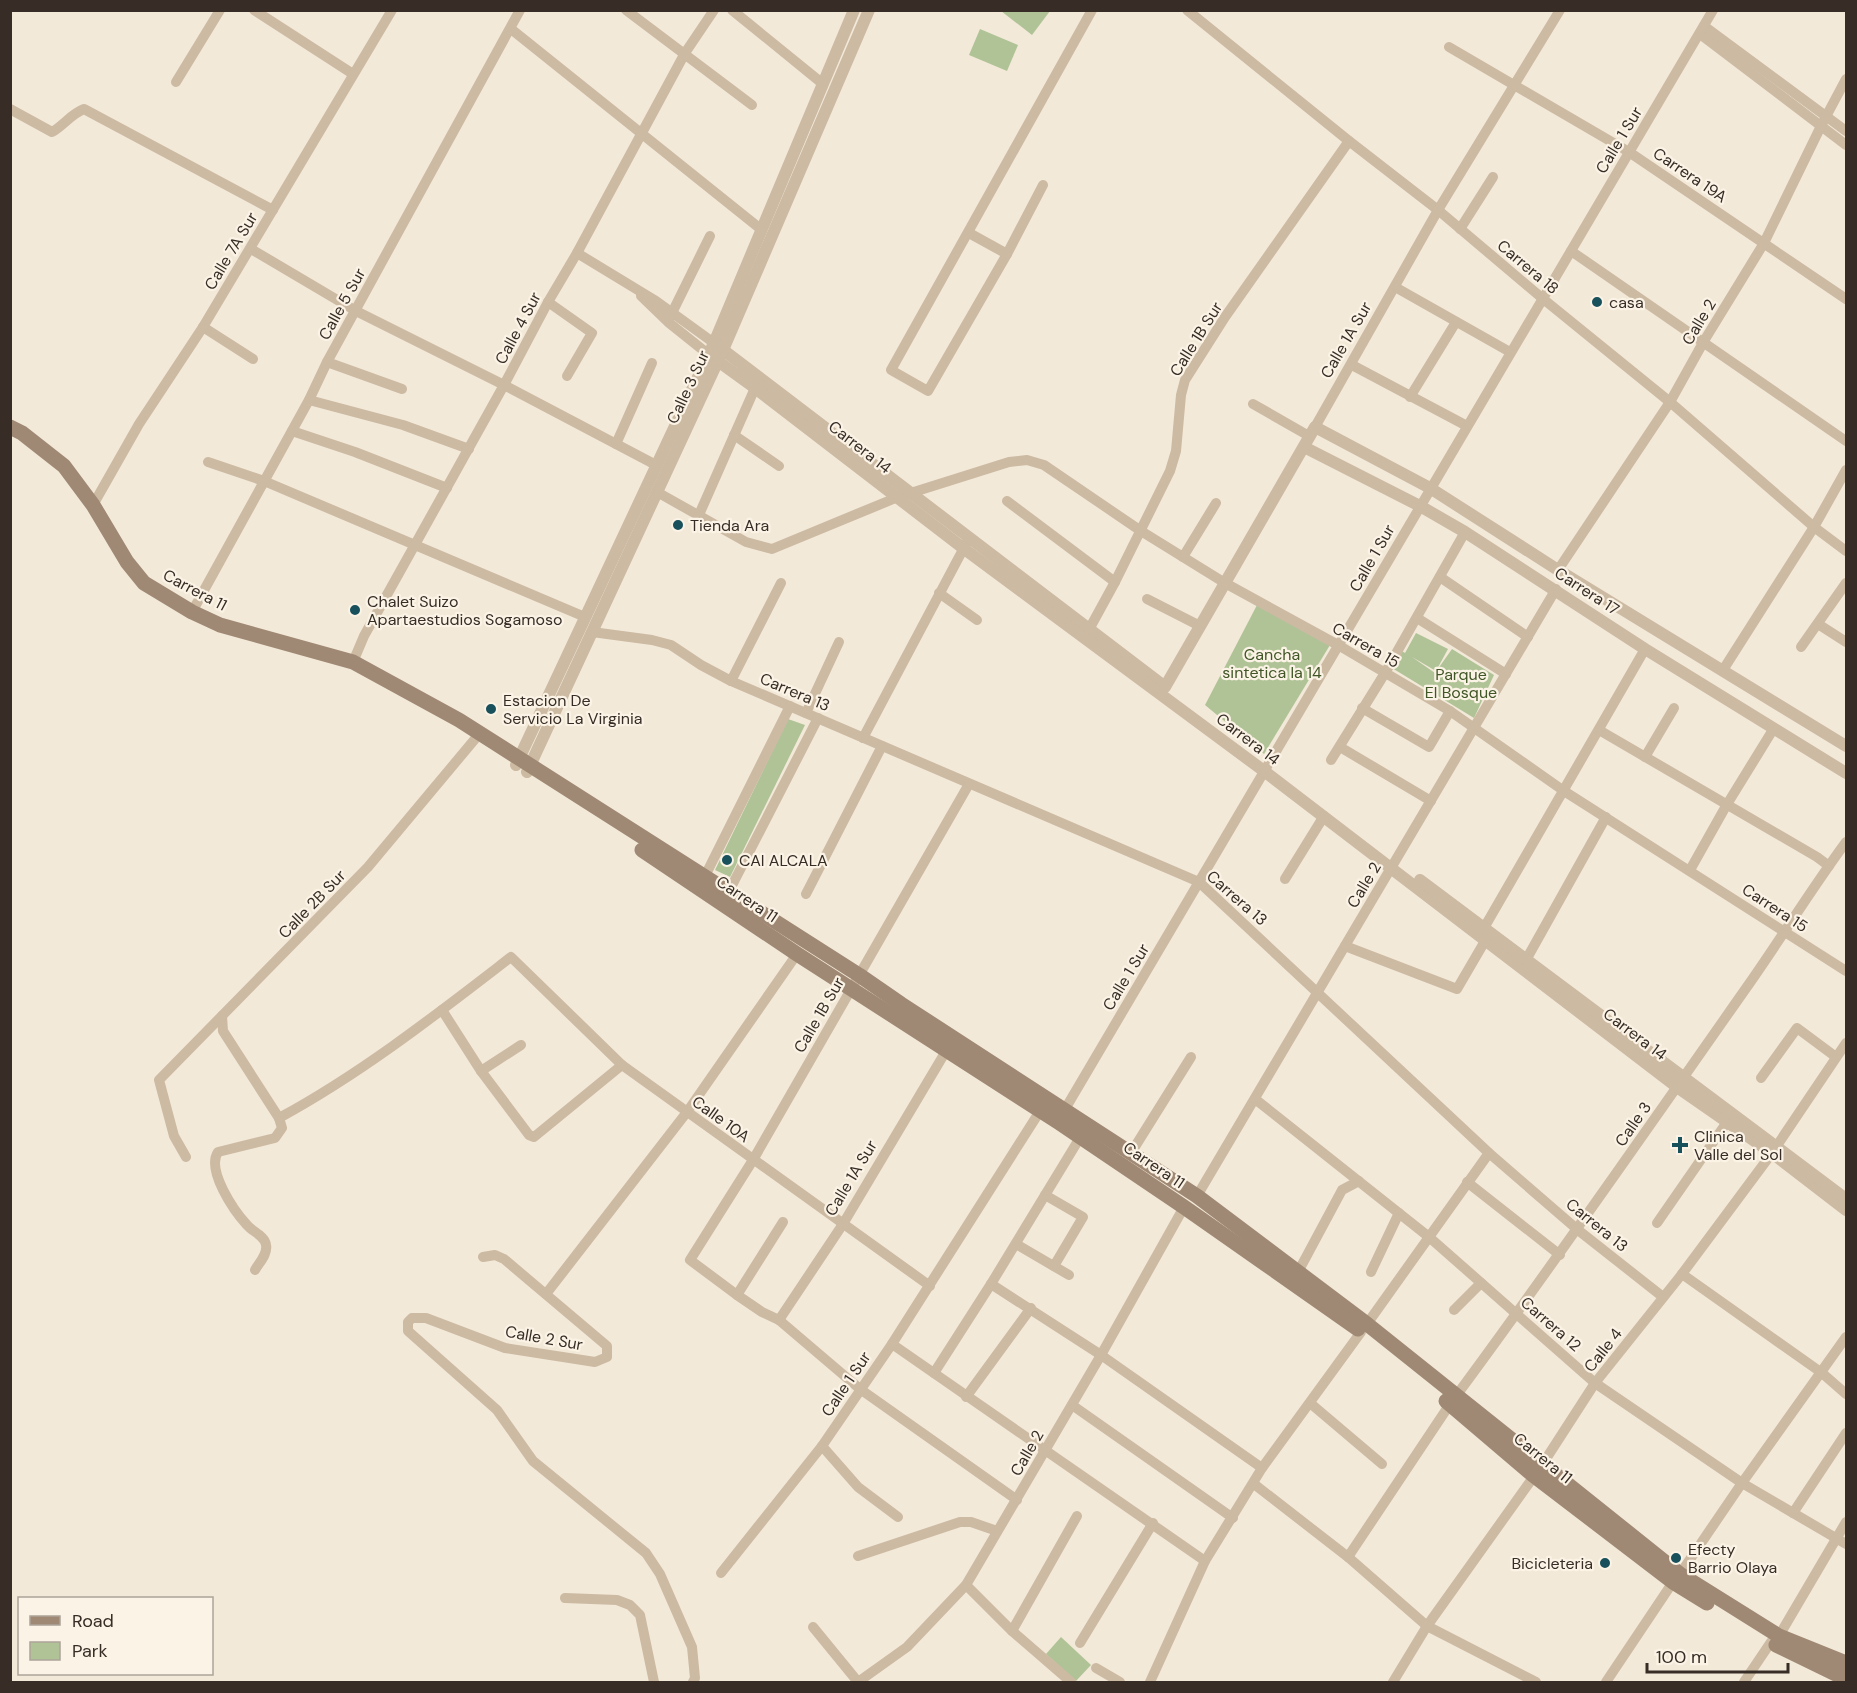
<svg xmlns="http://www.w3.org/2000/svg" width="1857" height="1693" font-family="'DM Sans',sans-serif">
<rect width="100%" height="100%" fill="#f3e9d8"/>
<g fill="#b0c397">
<path d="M1001 11H1050L1032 35Z"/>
<path d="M980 29 1018 45 1007 71 969 55Z"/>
<path d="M1257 605 1330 645 1264 754 1205 705Z"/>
<path d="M1416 633 1448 649 1436 671 1412 657 1435 673 1452 649 1494 675 1474 718 1392 668 1402 651 1405 653Z"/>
<path d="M788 719 805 725 730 877 715 870Z"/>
<path d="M1061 1637 1091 1665 1076 1681 1046 1654Z"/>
</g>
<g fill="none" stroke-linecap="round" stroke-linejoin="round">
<g stroke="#ccbaa3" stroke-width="10">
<path d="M254 10 353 74"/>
<path d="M626 10 752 105"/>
<path d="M732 10 823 84"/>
<path d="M1187 10 1349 141 1438 210 1542 298 1670 402 1814 527 1846 551"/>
<path d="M1704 26 1846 131"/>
<path d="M511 29 762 230"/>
<path d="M1700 34 1846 145"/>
<path d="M1449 47 1629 152 1846 299"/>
<path d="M176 82 220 10"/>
<path d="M10 109 52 132C64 125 71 114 84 109L273 210"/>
<path d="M1043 185 1007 254 928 391 891 370 1092 10"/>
<path d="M1460 229 1493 177"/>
<path d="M969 233 1007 254"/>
<path d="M251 249 356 311 504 385 656 465"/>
<path d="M1571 251 1846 441"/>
<path d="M577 253 656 301 714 343"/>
<path d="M1395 287 1510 352"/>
<path d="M641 296 668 322 708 354"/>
<path d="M548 302 592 333 567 376"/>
<path d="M669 319 710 236"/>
<path d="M203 327 253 359"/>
<path d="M327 362 402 389"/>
<path d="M1352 365 1467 426"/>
<path d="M1410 397 1456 322"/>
<path d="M309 400 403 425 469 449"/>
<path d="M1253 404 1309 436"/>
<path d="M1315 427 1438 210 1560 10"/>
<path d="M292 431 355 452 447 488"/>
<path d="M734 435 779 466"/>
<path d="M616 444 652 363"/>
<path d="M208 462 264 481 585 617"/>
<path d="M657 492 746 542 772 549 898 497 1009 462 1027 460 1044 465 1141 531 1225 583 1338 645 1450 711 1564 791 1846 971"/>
<path d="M1007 501 1115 582"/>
<path d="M93 505 139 424 203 327 392 10"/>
<path d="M698 517 755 388"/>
<path d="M1183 557 1216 503"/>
<path d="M1558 570 1670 402 1704 341 1764 243 1821 126 1846 79"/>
<path d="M1440 577 1528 637"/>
<path d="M939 593 977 620"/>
<path d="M1147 599 1200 626"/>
<path d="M192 612 309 400 327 362 520 10"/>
<path d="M1417 618 1506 674"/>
<path d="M1818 624 1846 642"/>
<path d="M592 632 652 640 671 645 701 665 731 681 1199 882 1489 1153 1578 1230 1663 1297"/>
<path d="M1086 635 1115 582 1170 471 1176 451 1181 395 1185 380 1225 317 1349 141"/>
<path d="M1801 647 1846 583"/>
<path d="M353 662 364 636 504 385 548 302 577 253 685 53 714 10"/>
<path d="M1723 670 1814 527 1846 470"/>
<path d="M731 681 781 583"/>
<path d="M1362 708 1429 747 1450 711"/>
<path d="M806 713 839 642"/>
<path d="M1599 730 1817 857 1829 866"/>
<path d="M863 738 967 542"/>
<path d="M1340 747 1431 801"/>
<path d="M1645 757 1674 708"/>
<path d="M1331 760 1385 673 1465 532"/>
<path d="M969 784 753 1160 690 1260 737 1295 762 1312 779 1320 860 1389 1017 1500"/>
<path d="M1690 870 1726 806 1774 728"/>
<path d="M704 878 790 706"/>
<path d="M1285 879 1324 816"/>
<path d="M806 894 882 746"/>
<path d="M726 897 818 718"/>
<path d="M1484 928 1645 649"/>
<path d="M1345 946 1457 989 1485 941"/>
<path d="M1526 960 1606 817"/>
<path d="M442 1010 481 1071 529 1135 534 1137 622 1065"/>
<path d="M222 1016 223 1031 279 1118 282 1128 275 1138 218 1152C206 1170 234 1211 247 1225 253 1232 265 1236 266 1245 268 1254 259 1263 255 1270"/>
<path d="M481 1071 521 1045"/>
<path d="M1761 1078 1797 1028 1836 1057"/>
<path d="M1255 1099 1429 1237 1595 1383 1742 1483 1846 1544"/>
<path d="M1061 1116 1713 10"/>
<path d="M279 1118C362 1073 437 1014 511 957L622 1065 930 1286"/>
<path d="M1131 1153 1191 1057"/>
<path d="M186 1157 174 1136 159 1080 368 867 480 733"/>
<path d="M1467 1182 1560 1255"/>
<path d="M1045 1195 1083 1217 1054 1266"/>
<path d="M1197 1196 1556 589"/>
<path d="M1657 1223 1727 1122"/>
<path d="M1016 1244 1069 1275"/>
<path d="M483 1257 495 1255 504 1259 607 1346V1357L595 1362 505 1348 426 1318H412L408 1322V1331L497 1410 533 1461 646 1553 660 1574 692 1647 695 1678 693 1682"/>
<path d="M1298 1272 1342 1190 1359 1181"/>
<path d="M1371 1272 1399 1213"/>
<path d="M1682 1274 1822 1373 1846 1394"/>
<path d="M991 1284 1101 1355 1262 1468"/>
<path d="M546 1294 687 1112 797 954"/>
<path d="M737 1295 783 1222"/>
<path d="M1454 1310 1481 1283"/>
<path d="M779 1320 843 1224 946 1051"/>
<path d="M1367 1324 1489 1153"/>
<path d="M892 1344 1205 1561"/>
<path d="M934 1373 991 1284 1084 1131"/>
<path d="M1456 1396C1556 1261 1652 1122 1749 984 1782 937 1812 888 1846 842"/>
<path d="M966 1397 1031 1308"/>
<path d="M1310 1403 1382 1464"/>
<path d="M1072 1405 1233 1518"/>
<path d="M822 1446 858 1487 898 1517"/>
<path d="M1254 1484 1348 1557 1427 1626 1536 1682"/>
<path d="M1793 1513 1846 1433"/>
<path d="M858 1556 960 1522H971L997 1531"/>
<path d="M1348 1557 1450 1404"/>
<path d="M721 1573 822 1446 892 1344 1040 1111"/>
<path d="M1680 1574 1742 1483 1846 1337"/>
<path d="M966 1585 1012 1631 1071 1682"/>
<path d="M565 1598 617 1600 630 1605 640 1615 654 1682"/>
<path d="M813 1627 858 1682"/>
<path d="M1012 1631 1077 1516"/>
<path d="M1779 1636 1846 1522"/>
<path d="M1080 1643 1153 1523"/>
<path d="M1096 1668 1120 1682"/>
<path d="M858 1682 907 1647 966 1585 1101 1355 1184 1207"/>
<path d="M1150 1682 1205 1561 1262 1468 1361 1332"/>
<path d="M1393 1682 1427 1626 1542 1465 1595 1383 1682 1274 1772 1153 1846 1043"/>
<path d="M1606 1682 1673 1582"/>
<path d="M1744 1682 1771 1642"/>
</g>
<g stroke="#ccbaa3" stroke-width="12">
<path d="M714 343 1160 683"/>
<path d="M708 354 755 388 963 548 1264 771 1677 1087 1772 1153 1846 1210"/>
<path d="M1304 447 1420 506 1465 532 1645 649 1846 773"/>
<path d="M1165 687 1315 427 1430 488 1558 570 1846 746"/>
<path d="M516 765 714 343 854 10"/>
<path d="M527 772 723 350 869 10"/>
<path d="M1420 880 1846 1199"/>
</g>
<g stroke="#a08974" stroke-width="15">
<path d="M10 427 22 433 64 466 93 505 127 562 144 583 192 612 220 625 353 662 459 720 859 975 901 1004 1197 1196 1367 1324 1680 1574 1779 1636 1846 1663"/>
<path d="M642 850 797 954 1058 1122 1184 1207 1358 1329"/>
<path d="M1446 1401 1533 1475 1673 1582 1707 1603"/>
<path d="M1776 1645 1846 1679"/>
</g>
</g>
<g fill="#18505c" stroke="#fbf3e5" stroke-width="2">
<circle cx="1597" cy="302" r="6"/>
<circle cx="678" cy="525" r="6"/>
<circle cx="355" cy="610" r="6"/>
<circle cx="491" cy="709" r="6"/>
<circle cx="727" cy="860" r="6"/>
<path d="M1677 1136h6v6h6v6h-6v6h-6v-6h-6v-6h6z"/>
<circle cx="1676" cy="1558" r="6"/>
<circle cx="1605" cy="1563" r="6"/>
</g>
<g text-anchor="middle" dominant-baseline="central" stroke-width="4.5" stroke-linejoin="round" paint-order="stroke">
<g font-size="16" fill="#372d26" stroke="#fbf3e5">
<text transform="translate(1619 140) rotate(-59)">Calle 1 Sur</text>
<text transform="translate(1690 175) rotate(34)">Carrera 19A</text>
<text transform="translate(231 251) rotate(-59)">Calle 7A Sur</text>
<text transform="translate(1528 267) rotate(40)">Carrera 18</text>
<text transform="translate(342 304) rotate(-61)">Calle 5 Sur</text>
<text transform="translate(1699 322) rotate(-59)">Calle 2</text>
<text transform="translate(518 328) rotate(-62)">Calle 4 Sur</text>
<text transform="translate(1196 339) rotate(-58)">Calle 1B Sur</text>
<text transform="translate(1346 340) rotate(-60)">Calle 1A Sur</text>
<text transform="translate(688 387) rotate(-65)">Calle 3 Sur</text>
<text transform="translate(860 447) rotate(38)">Carrera 14</text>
<text transform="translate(1372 558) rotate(-60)">Calle 1 Sur</text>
<text transform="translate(195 590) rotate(28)">Carrera 11</text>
<text transform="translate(1587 591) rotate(33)">Carrera 17</text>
<text transform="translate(1366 645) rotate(30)">Carrera 15</text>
<text transform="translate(795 692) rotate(23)">Carrera 13</text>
<text transform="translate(1248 739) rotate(37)">Carrera 14</text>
<text transform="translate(1364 885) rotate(-59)">Calle 2</text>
<text transform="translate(1237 898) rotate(41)">Carrera 13</text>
<text transform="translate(747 899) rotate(34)">Carrera 11</text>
<text transform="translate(312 904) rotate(-46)">Calle 2B Sur</text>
<text transform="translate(1775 908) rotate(33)">Carrera 15</text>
<text transform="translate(1126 977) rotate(-59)">Calle 1 Sur</text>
<text transform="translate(819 1015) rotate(-60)">Calle 1B Sur</text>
<text transform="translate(1635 1034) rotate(37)">Carrera 14</text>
<text transform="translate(721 1119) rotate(36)">Calle 10A</text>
<text transform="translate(1633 1124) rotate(-55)">Calle 3</text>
<text transform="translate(1154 1165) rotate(34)">Carrera 11</text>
<text transform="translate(851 1178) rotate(-59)">Calle 1A Sur</text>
<text transform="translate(1597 1225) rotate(39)">Carrera 13</text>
<text transform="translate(1551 1324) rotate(41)">Carrera 12</text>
<text transform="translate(544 1338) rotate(10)">Calle 2 Sur</text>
<text transform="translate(1603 1350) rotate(-52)">Calle 4</text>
<text transform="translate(846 1384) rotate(-56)">Calle 1 Sur</text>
<text transform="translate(1027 1453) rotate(-60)">Calle 2</text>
<text transform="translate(1543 1458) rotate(39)">Carrera 11</text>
</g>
<g font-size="16" fill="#372d26" stroke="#fbf3e5" text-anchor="start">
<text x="1609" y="302">casa</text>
<text x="690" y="525">Tienda Ara</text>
<text x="367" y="601">Chalet Suizo<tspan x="367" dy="18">Apartaestudios Sogamoso</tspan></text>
<text x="503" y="700">Estacion De<tspan x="503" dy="18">Servicio La Virginia</tspan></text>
<text x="739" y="860">CAI ALCALA</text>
<text x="1694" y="1136">Clinica<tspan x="1694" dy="18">Valle del Sol</tspan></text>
<text x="1688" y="1549">Efecty<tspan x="1688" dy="18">Barrio Olaya</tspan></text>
<text x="1593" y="1563" text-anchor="end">Bicicleteria</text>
</g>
<g font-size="16" fill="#415727" stroke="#fbf3e5">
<text x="1272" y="654">Cancha<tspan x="1272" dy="18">sintetica la 14</tspan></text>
<text x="1461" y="674">Parque<tspan x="1461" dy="18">El Bosque</tspan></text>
</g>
</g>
<rect width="1857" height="1693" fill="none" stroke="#372d26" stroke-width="24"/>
<rect x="18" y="1597" width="195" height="78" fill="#fbf3e5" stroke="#ada499" stroke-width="1.5"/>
<rect x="30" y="1616" width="30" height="9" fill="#a08974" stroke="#ada499" stroke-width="1.5"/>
<text x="72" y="1627" font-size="18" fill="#372d26">Road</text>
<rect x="30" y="1642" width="30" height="18" fill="#b0c397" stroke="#ada499" stroke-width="1.5"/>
<text x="72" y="1657" font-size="18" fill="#372d26">Park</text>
<path d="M1647 1663v9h141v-9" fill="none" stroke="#372d26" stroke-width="3"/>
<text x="1656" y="1663" font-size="18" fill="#372d26" stroke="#fbf3e5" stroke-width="4.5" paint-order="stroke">100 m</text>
</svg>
